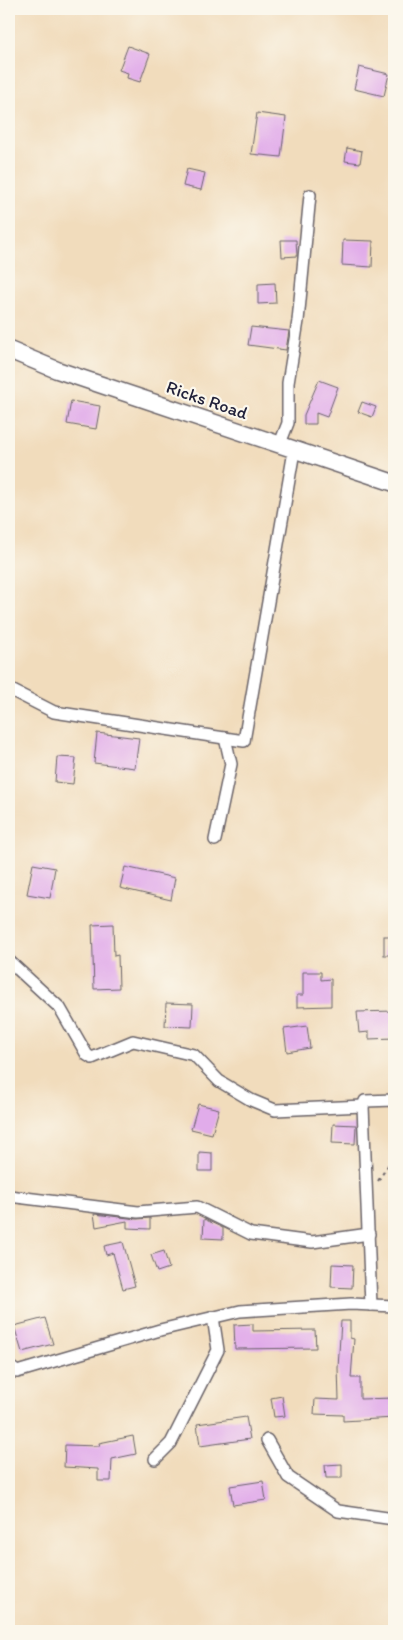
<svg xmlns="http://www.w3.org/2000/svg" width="403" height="1640" font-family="Itim,sans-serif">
<rect width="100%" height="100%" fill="#fbf7ec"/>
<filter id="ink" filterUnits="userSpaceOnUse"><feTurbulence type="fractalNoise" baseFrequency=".02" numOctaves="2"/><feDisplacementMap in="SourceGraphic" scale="10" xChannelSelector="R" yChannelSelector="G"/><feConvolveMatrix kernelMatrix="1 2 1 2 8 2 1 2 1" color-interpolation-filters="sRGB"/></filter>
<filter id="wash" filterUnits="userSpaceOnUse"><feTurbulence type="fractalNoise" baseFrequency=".0096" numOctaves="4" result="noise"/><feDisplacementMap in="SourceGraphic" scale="20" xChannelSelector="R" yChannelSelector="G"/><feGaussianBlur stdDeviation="1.12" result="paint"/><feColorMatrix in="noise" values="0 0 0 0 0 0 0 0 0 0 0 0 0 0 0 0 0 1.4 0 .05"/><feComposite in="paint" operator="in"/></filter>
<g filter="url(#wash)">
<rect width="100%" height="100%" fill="#f1dcbc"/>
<g id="blocks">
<g fill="#e1acea">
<path d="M128 46 150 54 140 82 127 78 128 73 119 70Z"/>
<path d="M359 67 389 74 384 96 354 89Z"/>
<path d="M257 113 286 117 281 157 251 154Z"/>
<path d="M347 148 362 151 360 163 345 161Z"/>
<path d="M187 169 205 173 201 190 183 186Z"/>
<path d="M281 240H296L297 256 282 257Z"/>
<path d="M343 240 373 241 372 267 342 265Z"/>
<path d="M275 283 276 303 258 304V284Z"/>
<path d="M251 327 289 331 286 350 248 345Z"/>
<path d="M319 380 338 387 327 417 316 413V424H304V415Z"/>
<path d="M71 401 100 406 96 429 67 424Z"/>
<path d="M362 402 376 407 372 417 358 412Z"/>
<path d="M97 733 139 738 135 768 94 763Z"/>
<path d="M57 757 76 758 73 784 55 782Z"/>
<path d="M33 864 55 868 50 898 27 894Z"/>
<path d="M125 867 175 878 171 900 120 888Z"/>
<path d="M113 924 114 956 118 955 119 988 94 989 92 925Z"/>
<rect x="384" y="936" width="10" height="19"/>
<path d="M303 972H321V980L331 979V1006L297 1007V995H303Z"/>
<path d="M166 1003 193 1004 192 1027 165 1026Z"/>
<path d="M394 1011V1038L369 1039V1032L359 1033 357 1012Z"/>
<path d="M307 1026 310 1048 287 1052 284 1029Z"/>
<path d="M198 1104 219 1109 212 1134 191 1129Z"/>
<path d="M333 1124 356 1125 355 1144 332 1143Z"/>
<path d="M199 1152 212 1153V1171H199Z"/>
<path d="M94 1214 137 1219 150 1218V1229L127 1228V1221L96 1227Z"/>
<path d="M204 1219 223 1228V1239L203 1238Z"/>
<path d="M123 1242 135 1286 123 1289 113 1253 106 1255 104 1246Z"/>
<path d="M164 1251 169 1268 157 1272 151 1255Z"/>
<path d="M332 1264 353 1265 352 1288 331 1287Z"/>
<path d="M45 1318 53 1344 22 1352 14 1326Z"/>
<path d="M341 1321H350V1338L354 1339 351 1378H360V1399L394 1398V1418L343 1421V1415L314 1414 315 1399 339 1400 338 1368Z"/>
<path d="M253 1324V1331L315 1330 316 1348 235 1349 234 1325Z"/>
<path d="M282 1396 285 1416 274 1417 271 1398Z"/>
<path d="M246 1417 250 1439 200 1446 197 1424Z"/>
<path d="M133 1436 136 1454 112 1459 111 1481H98V1469L64 1467 65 1445 100 1446 99 1443Z"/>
<path d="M342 1464V1478H326L325 1465Z"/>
<path d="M263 1481 266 1500 233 1505 230 1486Z"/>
</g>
</g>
</g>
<g filter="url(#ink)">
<use href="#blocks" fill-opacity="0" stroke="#6a6368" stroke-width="1"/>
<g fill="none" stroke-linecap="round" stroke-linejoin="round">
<defs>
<g id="street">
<path d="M279 446 288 423V383L298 321 310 195"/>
<path d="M9 689 54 712 244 741 294 451"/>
<path d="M215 840 231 764 225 738"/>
<path d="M9 961 60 1008 87 1055 92 1058 133 1041 194 1055 219 1081 251 1100 275 1110 363 1106"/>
<path d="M9 1196 138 1212 197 1207 251 1234 312 1242 369 1234"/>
<path d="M371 1305 363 1106 365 1101 394 1100"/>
<path d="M9 1366 17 1372 160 1330 240 1311 351 1304 394 1306"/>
<path d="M267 1440 288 1477 338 1511 394 1519"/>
<path d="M155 1459 171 1443 218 1350 213 1317"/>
</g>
<path id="secondary" d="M9 350 57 370 394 483"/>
</defs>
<use href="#street" stroke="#6a6368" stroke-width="14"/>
<use href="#secondary" stroke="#6a6368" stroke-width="19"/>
<path stroke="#6a6368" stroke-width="2" stroke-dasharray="4 4" stroke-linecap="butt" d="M378 1181 394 1156"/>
<use href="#street" stroke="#fff" stroke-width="11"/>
<use href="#secondary" stroke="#fff" stroke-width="16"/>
</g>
</g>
<g text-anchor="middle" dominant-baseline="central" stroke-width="4.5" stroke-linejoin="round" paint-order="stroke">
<g font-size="18" fill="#22223b" stroke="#fbf7ec">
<text transform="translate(207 400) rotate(19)">Ricks Road</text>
</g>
</g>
<rect width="403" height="1640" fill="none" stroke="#fbf7ec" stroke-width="30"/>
</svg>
